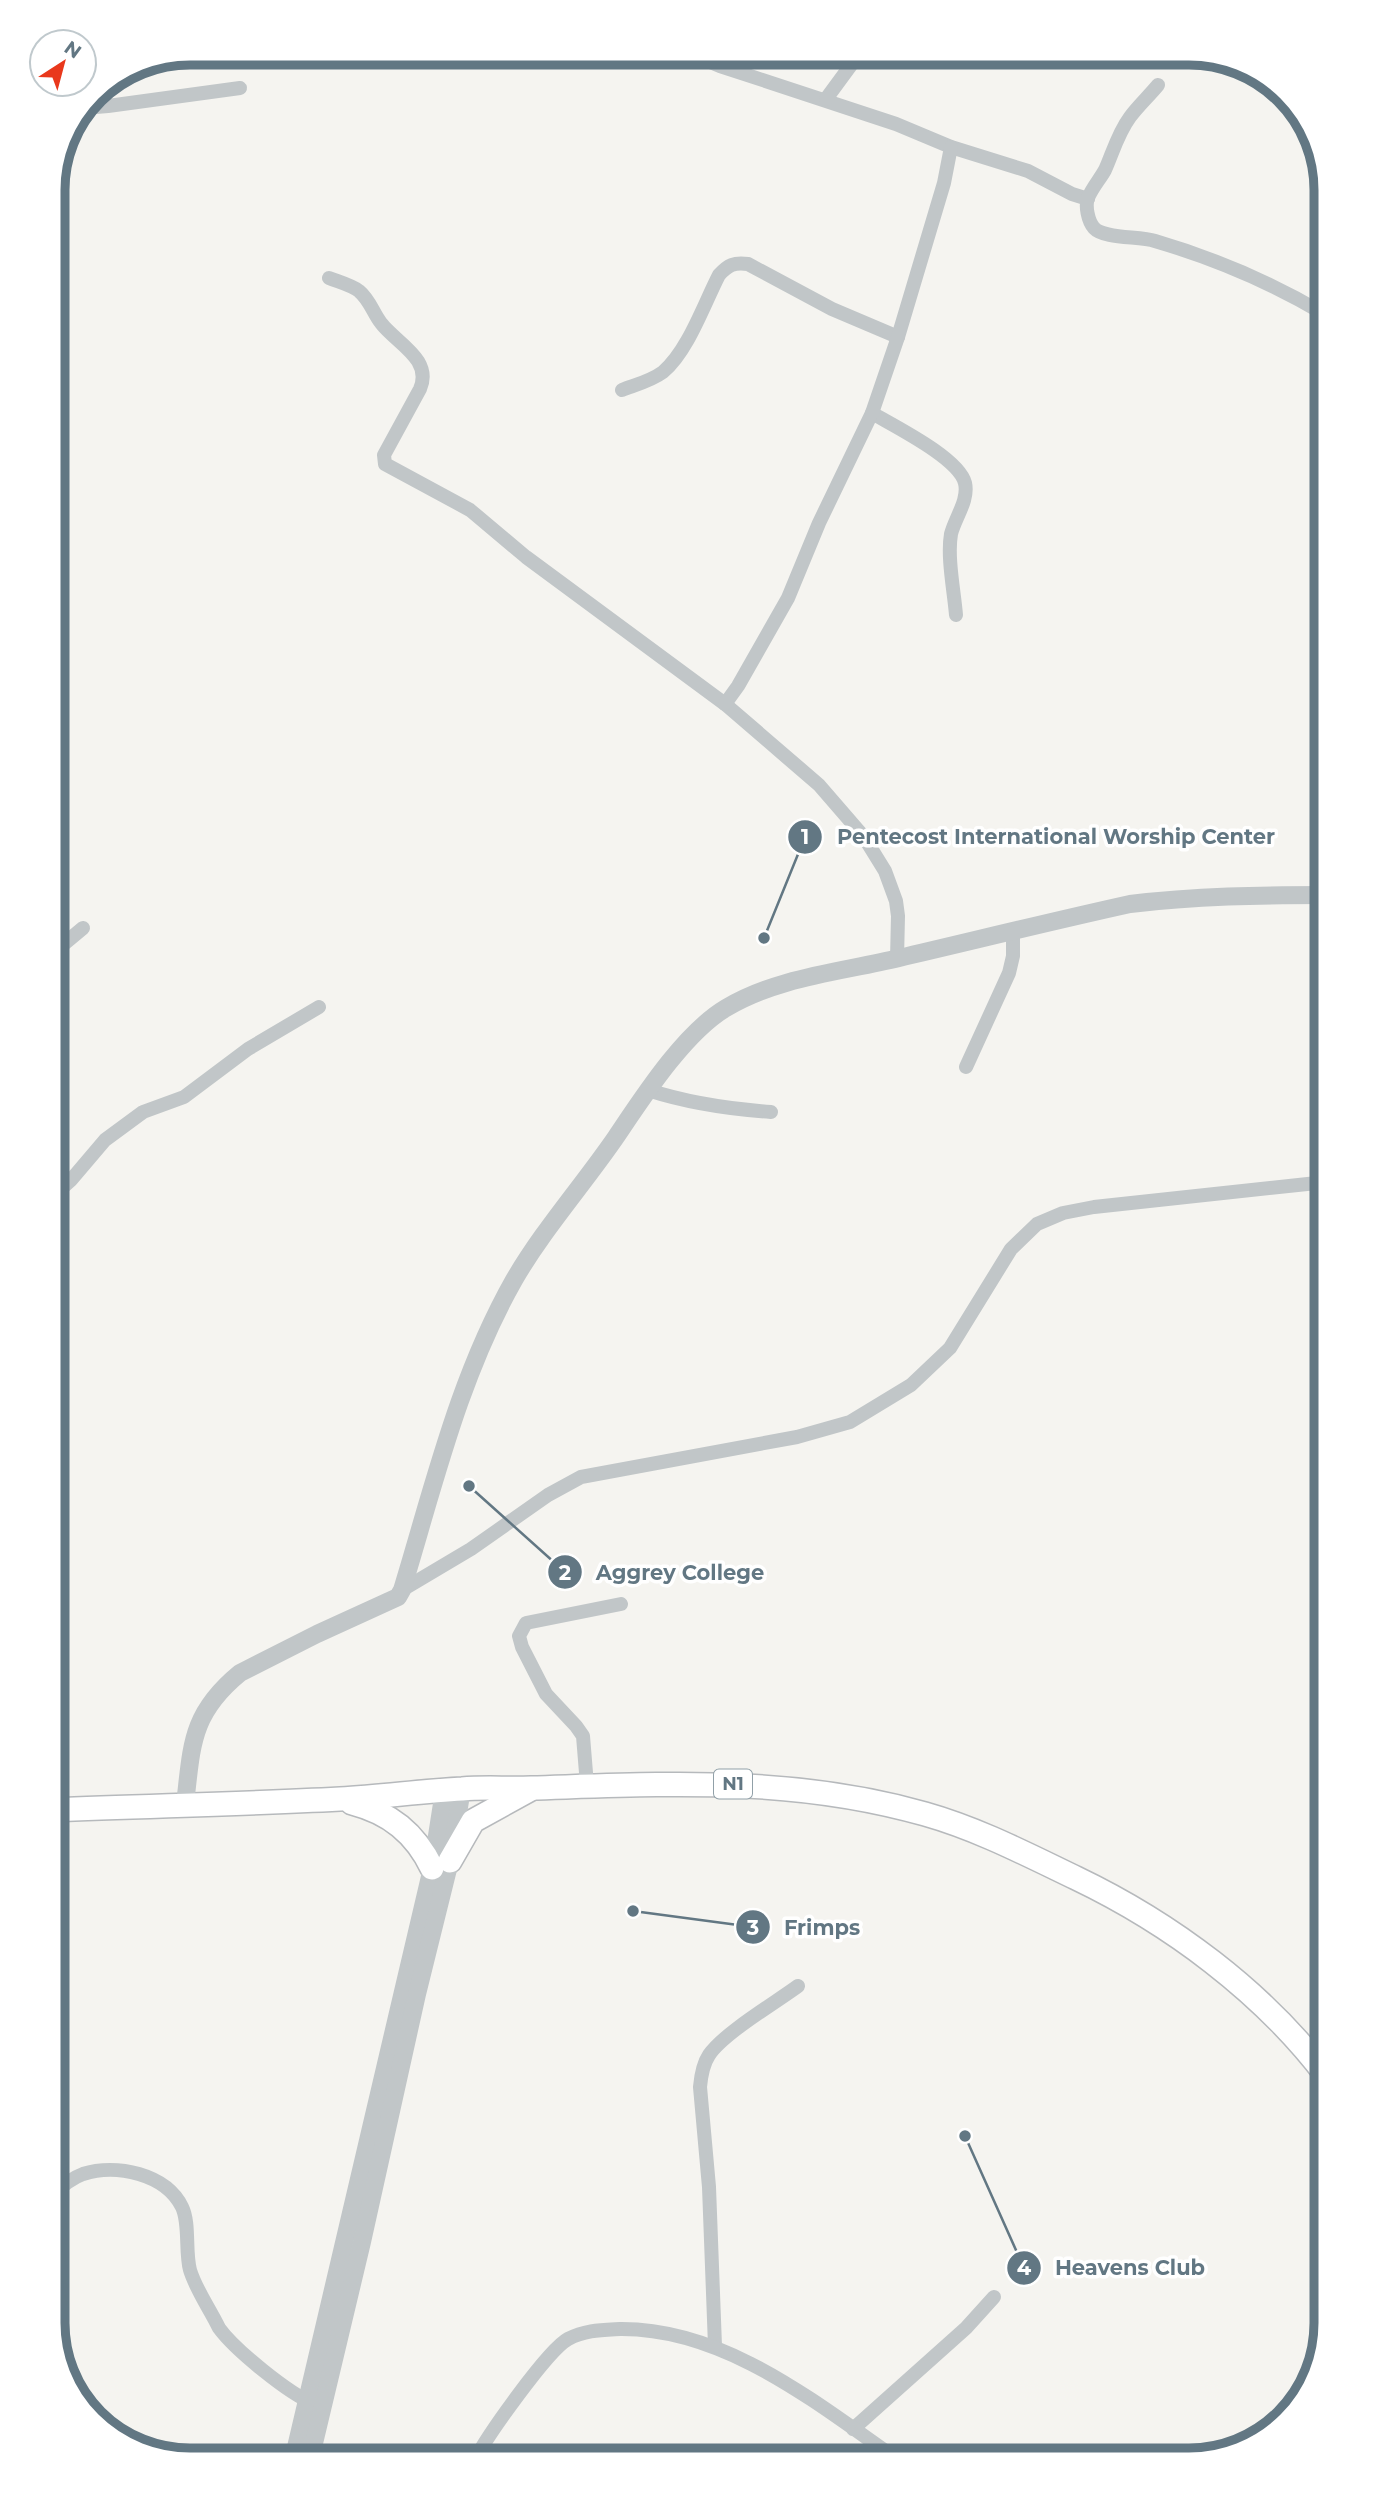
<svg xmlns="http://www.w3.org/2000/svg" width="1379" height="2513" font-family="Montserrat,sans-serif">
<rect width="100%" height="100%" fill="#f5f4f0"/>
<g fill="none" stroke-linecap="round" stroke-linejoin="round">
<defs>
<g id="trunk">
<path d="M352 1803C390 1813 415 1833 432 1868"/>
<path d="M53 1810C148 1806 244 1804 340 1799 381 1797 421 1791 462 1789 485 1787 508 1789 531 1788 667 1784 791 1776 925 1814 978 1829 1026 1854 1076 1878 1170 1923 1262 1991 1326 2075"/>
<path d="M450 1861 473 1821 531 1789"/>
</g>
</defs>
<use href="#trunk" stroke="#b6b9bc" stroke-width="26"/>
<g stroke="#c1c6c8" stroke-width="14">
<path d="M689 53 720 66 896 124 951 147 1028 171 1072 194 1088 199"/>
<path d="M1158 85C1149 96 1138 106 1130 117 1118 133 1113 152 1105 170 1100 179 1092 188 1088 198 1085 206 1088 221 1094 228 1104 239 1139 236 1155 241 1213 258 1274 284 1326 315"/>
<path d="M826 99 851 65 856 53"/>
<path d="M86 103 96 107 108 106 240 88"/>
<path d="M329 278C339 282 351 285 359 291 370 300 373 313 381 323 396 343 433 359 420 389L384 455 385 464 470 510 526 557 725 704 819 785 864 837 885 871 896 901 898 916 897 959"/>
<path d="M622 390C635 385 651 381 663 372 688 351 704 304 719 275 728 265 734 262 748 264L832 309 898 337"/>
<path d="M872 413C894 426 959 458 965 483 969 500 955 518 951 534 947 557 954 591 956 615"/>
<path d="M725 704 738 686 788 598 819 523 872 413 898 337 944 183 951 147"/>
<path d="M53 953 83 928"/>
<path d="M966 1067 1009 973 1013 956V931"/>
<path d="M648 1090C688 1103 729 1109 771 1112"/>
<path d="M53 1196 71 1180 105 1140 143 1112 184 1097 248 1049 319 1007"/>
<path d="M402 1590 471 1549 548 1495 581 1477 797 1437 850 1422 911 1385 950 1348 1011 1249 1037 1224 1063 1213 1094 1207 1326 1182"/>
<path d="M587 1785 583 1736 576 1726 546 1694 522 1647 519 1636 526 1623 621 1604"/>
<path d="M1308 2050 1326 2030"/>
<path d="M53 2195C61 2187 72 2178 83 2174 116 2163 166 2174 182 2207 190 2223 185 2252 190 2270 196 2290 210 2309 219 2328 235 2350 288 2393 314 2404"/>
<path d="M715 2346 709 2187 700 2087C701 2076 703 2064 709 2055 724 2033 775 2003 798 1986"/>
<path d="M853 2429 966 2328 994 2297"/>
<path d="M475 2460C486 2437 548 2350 568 2339 585 2330 601 2330 620 2329 725 2328 816 2403 898 2460"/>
<path d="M960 2460 964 2456 969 2455 976 2460"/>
</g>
<g stroke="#c1c6c8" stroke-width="18">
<path d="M185 1804C192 1746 190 1714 240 1673L317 1634 398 1597 402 1590C434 1485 459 1377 514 1280 543 1230 583 1185 616 1137 643 1097 684 1033 726 1008 778 977 841 972 899 958 976 940 1053 921 1130 904 1195 896 1261 895 1326 895"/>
<path d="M293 2460 432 1868 444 1791"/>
<path d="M310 2460 362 2242 417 1994 450 1861 462 1789"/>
</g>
<use href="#trunk" stroke="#fff" stroke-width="23"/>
</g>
<g text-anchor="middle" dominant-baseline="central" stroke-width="7" stroke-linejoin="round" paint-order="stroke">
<rect fill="#fff" stroke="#91a0a8" stroke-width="2" x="714" y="1769.5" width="38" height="29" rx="5"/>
<g font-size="18" font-weight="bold" fill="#627783">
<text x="733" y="1784">N1</text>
</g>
</g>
<path d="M0 0H1379V2513H0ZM190 65H1189A125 125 0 0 1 1314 190V2323A125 125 0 0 1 1189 2448H190A125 125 0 0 1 65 2323V190A125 125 0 0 1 190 65Z" fill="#fff" fill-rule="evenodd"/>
<path fill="none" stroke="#627783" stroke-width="9" d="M190 65H1189A125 125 0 0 1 1314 190V2323A125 125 0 0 1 1189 2448H190A125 125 0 0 1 65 2323V190A125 125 0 0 1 190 65Z"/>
<path fill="none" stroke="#627783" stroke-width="2.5" d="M764 938L805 837M469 1486L565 1572M633 1911L753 1927M965 2136L1024 2268"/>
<g fill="#627783" stroke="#fff" stroke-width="2.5">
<circle cx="764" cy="938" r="7"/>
<circle cx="469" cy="1486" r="7"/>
<circle cx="633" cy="1911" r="7"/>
<circle cx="965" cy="2136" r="7"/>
<circle cx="805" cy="837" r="18"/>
<circle cx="565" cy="1572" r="18"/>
<circle cx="753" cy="1927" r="18"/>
<circle cx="1024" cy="2268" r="18"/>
</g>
<g font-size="21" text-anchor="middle" font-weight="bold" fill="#fff">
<text x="805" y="844">1</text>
<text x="565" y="1580">2</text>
<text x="753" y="1935">3</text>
<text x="1024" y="2275">4</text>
</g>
<g font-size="21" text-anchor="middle" font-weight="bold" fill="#627783" stroke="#fff" stroke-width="7" stroke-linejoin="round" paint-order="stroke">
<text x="1056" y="844">Pentecost International Worship Center</text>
<text x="680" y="1580">Aggrey College</text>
<text x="822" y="1935">Frimps</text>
<text x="1130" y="2275">Heavens Club</text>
</g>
<g transform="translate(63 63) rotate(36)"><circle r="33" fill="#ffffff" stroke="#c0c9cd" stroke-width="2"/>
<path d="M0-5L12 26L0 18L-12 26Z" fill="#e9381c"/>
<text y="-10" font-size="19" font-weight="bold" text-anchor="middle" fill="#627783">N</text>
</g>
</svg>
